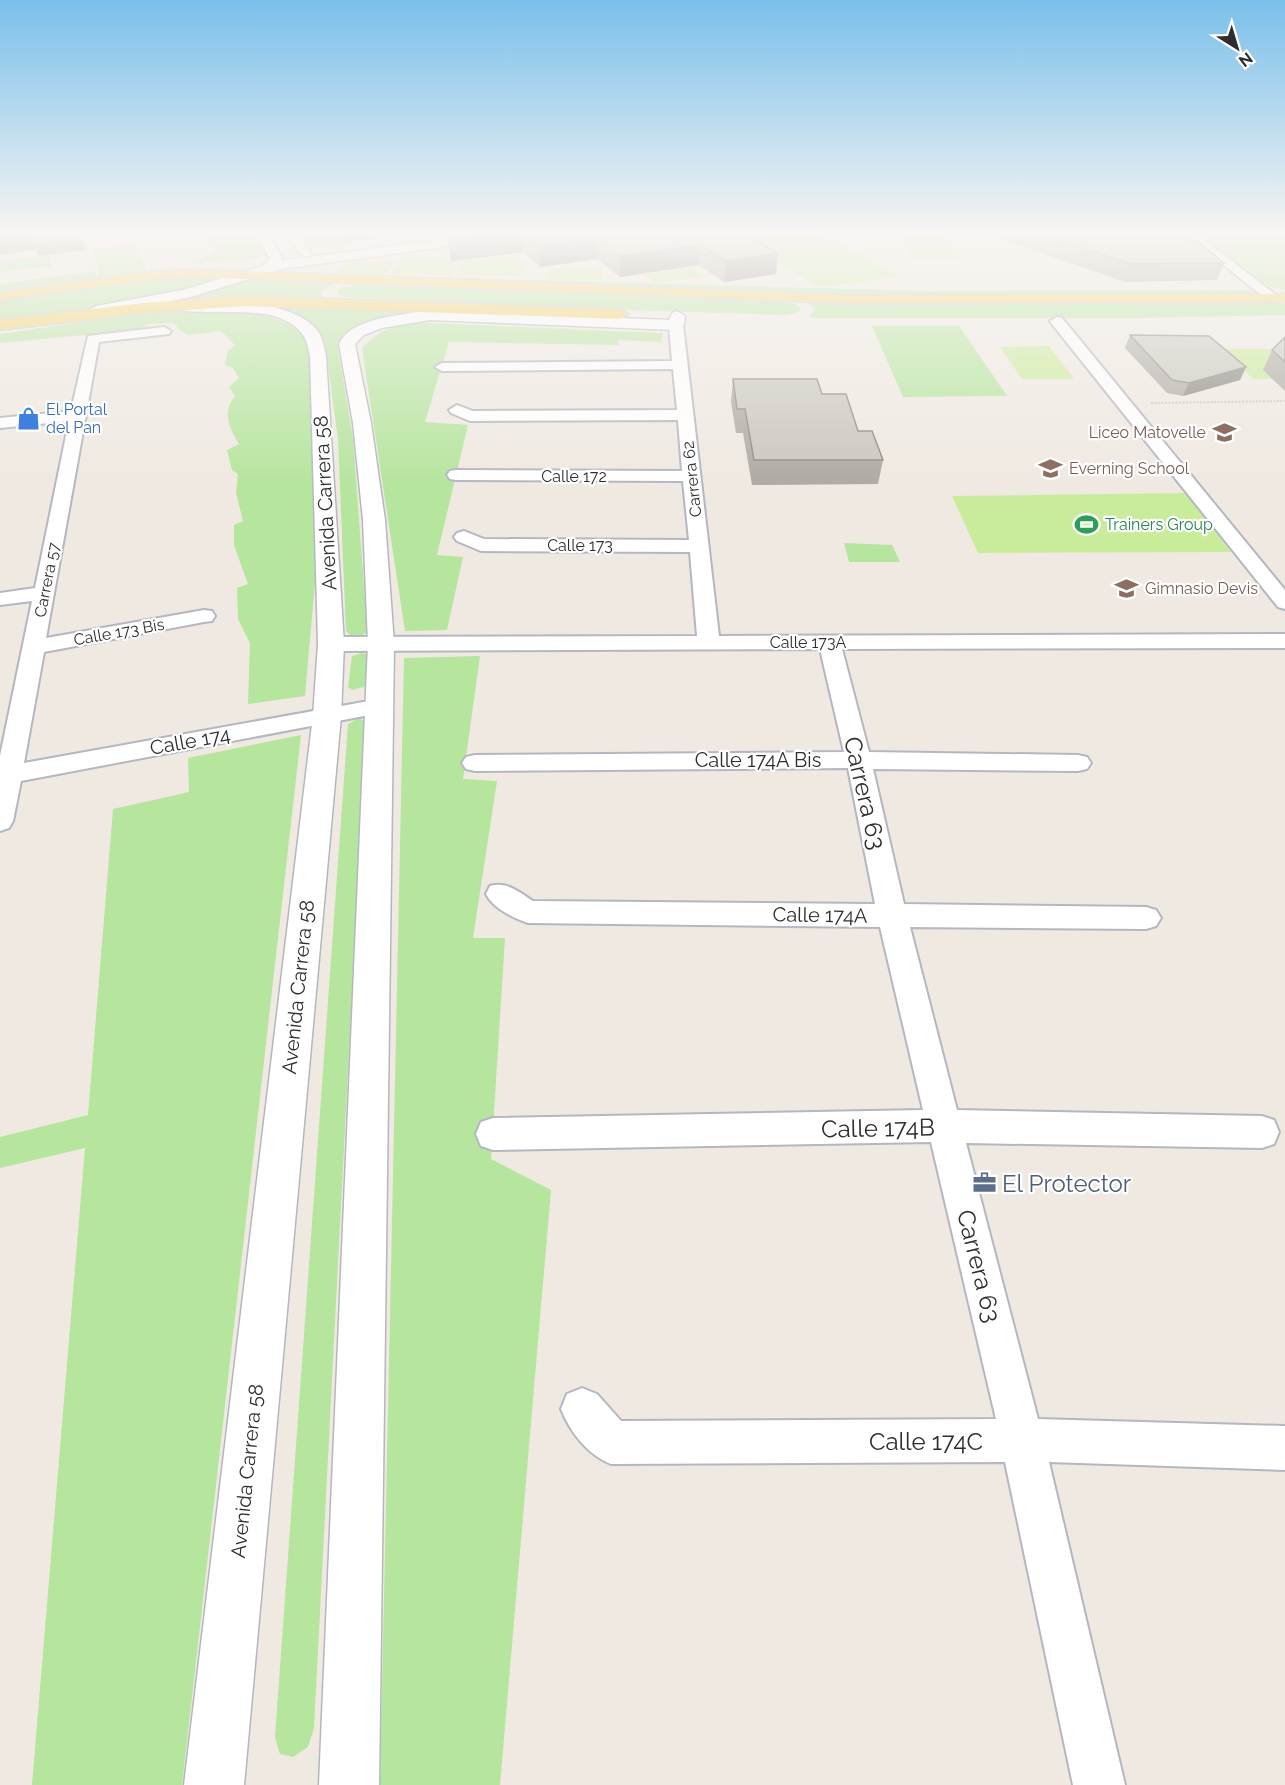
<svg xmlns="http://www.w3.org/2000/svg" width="1285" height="1785" font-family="Raleway,sans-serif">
<rect width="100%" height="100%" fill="#efe9e1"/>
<g fill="#b6e59e">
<path d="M230 234H256L269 256 187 265 214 253 206 237Z"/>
<path d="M302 234H344L352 244 311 247Z"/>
<path d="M1199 234H1285V290L1267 286Z"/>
<path d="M136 244 146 271 99 277 93 249Z"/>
<path d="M50 255 52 266 0 272V261Z"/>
<path d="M95 271 97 278 0 290V284Z"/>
<path d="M287 273 924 291 1252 290H1258L1266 297 882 298Z"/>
<path d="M189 276 225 278C153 304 75 311 0 321V298Z"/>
<path d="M251 279 332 282 334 283 320 292 323 297 318 298H244L182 301 177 299Z"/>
<path d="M358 285 520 289 766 301 793 303 801 309 796 313 786 315 502 306 346 297 336 293 342 287Z"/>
<path d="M808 302H1272L1285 304V315L1129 318H813L809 316 815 310Z"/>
<path d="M262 307 497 312 667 320 423 312 377 320 359 325 343 335 337 343 353 438 366 614V633L358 637 351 636 346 631 338 439 325 343 312 328Z"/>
<path d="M190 311C216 311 291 311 304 337 308 346 309 360 310 369L315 582 305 696 248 704 250 643 238 619 237 588 248 584 234 545V525L243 521 236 493 238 474 232 470 227 450 239 444C229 428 222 412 235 396L229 387 239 378 233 368 225 365 228 351 235 345 221 331 188 335 178 329 175 323 149 324 139 330 105 333 0 343V334L152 312Z"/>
<path d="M427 323 663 333 661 342 618 340 619 345 449 342 425 422 468 425 437 555 463 557 447 630 405 631 362 348C384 326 397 325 427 323Z"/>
<path d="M872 326H959L1007 396 903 397Z"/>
<path d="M844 543 892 545 900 562H849Z"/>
<path d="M362 653 370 655 367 686 352 690 348 687 352 656Z"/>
<path d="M480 656 463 779 497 781 473 938H505L491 1159 551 1190 500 1785H380L404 658Z"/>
<path d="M359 718 366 722 314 1728 308 1747 293 1757 280 1754 275 1737 348 724Z"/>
<path d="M301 735 182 1785H32L85 1148 0 1168V1137L88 1115 113 809 189 792 188 758Z"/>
</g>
<g fill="#c9ec9a">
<path d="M732 234H823L900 277 819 287Z"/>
<path d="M898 234H946L963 258H913Z"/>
<path d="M400 260H461L453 275 390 274Z"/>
<path d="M464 260 526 261 520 276 456 275Z"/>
<path d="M344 262H395L387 274H335Z"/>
<path d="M551 268H603L600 280H547Z"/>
<path d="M692 268 704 277 655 283 644 274Z"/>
<path d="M1049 346 1074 379H1022L1000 347Z"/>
<path d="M1222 349H1285V379H1253Z"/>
<path d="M1185 493 1231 552 978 553 952 496Z"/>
</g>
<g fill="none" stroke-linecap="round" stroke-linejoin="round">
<defs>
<g id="street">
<path d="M256 234H267L282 258C279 266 275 270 266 273L260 269 270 258Z"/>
<path d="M286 234H297L312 254 310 256H302Z"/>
<path d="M1184 234H1196L1280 298 1274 302 1269 301Z"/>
<path d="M1057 317 1062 318 1285 590V609L1278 607 1052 324 1050 321Z"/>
<path d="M676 321 683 325 719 636 1285 634V648L842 649 869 752 1078 755 1087 757 1091 763 1087 769 1078 771 873 769 904 904 1146 907 1156 910 1161 918 1156 926 1146 929 910 927 957 1110 1262 1116 1274 1120 1279 1132 1274 1144 1262 1148 966 1143 1038 1419 1285 1426V1470L1049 1462 1125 1785H1073L1005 1462 611 1464C588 1455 570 1432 561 1409L567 1394 582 1388 597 1394 621 1421 996 1419 931 1142 493 1150 481 1146 476 1134 481 1122 493 1118 923 1110 880 927 528 923C513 918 493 908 486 894L490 886C507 881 519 892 533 901L875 904 848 768 475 771 466 769 462 763 466 757 475 755 844 752 820 649 331 651 323 649 320 644 323 639 331 637 697 636 690 552 481 551 457 541 454 537 457 533 464 531 484 539 689 540 683 481 456 480 450 479 447 475 450 471 456 470 682 471 678 420 470 421 451 413 449 410 457 405 473 411 677 410 673 369 442 371 435 367 442 363 672 361 669 325Z"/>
<path d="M164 327 171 331 169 334 99 342 46 638 204 610 212 611 215 616 212 621 204 622 44 652 24 763 380 699 388 701 392 706 388 711 380 713 21 781 13 821 9 828 0 831V756L32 601 0 605V593L35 588 69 421 0 428V418L71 411 88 336Z"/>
</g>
<g id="secondary">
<path d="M484 234H518L512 238 281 269 191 297 96 316 88 311 96 306 183 290 279 261Z"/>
<path d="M180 301C217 301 291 298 317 330 323 337 324 348 326 356L344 644 341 716 244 1785H184L313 716 318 644 310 356C308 349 307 339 302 334 277 300 210 318 175 309L172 306 175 303Z"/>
<path d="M430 310 669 320 672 313 677 311 685 316 684 325 676 330 430 320 382 328 364 335 355 344 371 423 385 520 394 644 379 1785H319L368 644 363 520 353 423 339 344C350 317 405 315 430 310Z"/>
</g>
<g id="primary">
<path d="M195 269 845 295 1285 294V302L845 303 195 277 157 279 0 300V292L157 271Z"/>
<path d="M245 296 620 309 628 314 620 319 245 306 144 313 0 330V320L144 303Z"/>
</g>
</defs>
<use href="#street" stroke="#b4b7c1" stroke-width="4"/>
<use href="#secondary" stroke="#b4b7c1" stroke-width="3"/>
<use href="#primary" stroke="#c9c9c9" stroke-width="3"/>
<g stroke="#c9c9c9" stroke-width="1.5" stroke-dasharray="2 1.5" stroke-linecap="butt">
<path d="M325 239 333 235 342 237"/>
<path d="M1239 245H1266"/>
<path d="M1253 257 1285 258"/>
<path d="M1267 267 1285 270"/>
</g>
<path stroke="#c9c9c9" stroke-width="2" stroke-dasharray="2 1.5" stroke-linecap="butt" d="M1151 403 1285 401"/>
<use href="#street" fill="#fff" fill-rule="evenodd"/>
<use href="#secondary" fill="#fff" fill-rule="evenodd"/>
<use href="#primary" fill="#f2d163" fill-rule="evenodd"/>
</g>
<g fill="#afaba4">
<path d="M339 234H410L346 242Z"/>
<path d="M460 234H745L776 274 724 282 699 265 620 277 597 259 540 267 523 252 451 261 448 241Z"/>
<path d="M987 234H1178L1187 240 1224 263 1217 280 1125 282Z"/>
<path d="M1258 234H1285V239H1267Z"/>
<path d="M1130 335 1246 367 1240 380 1183 396 1167 393 1125 348Z"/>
<path d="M1285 337V391L1263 370 1272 350Z"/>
<path d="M733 379 822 394 858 431 883 460 878 484 752 485 743 433H736L731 402Z"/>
</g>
<g fill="#8e8b86">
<path d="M0 234H31L81 238 86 250 38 256 34 246 35 250 0 255Z"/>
<path d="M345 234H410L346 242Z"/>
<path d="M503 234H521L523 252 451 261 448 241Z"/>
<path d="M597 238V259L540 267 539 246Z"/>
<path d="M700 245 699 265 620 277V256Z"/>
<path d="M778 253 776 274 724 282 726 261Z"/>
<path d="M1246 367 1240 380 1183 396 1189 383Z"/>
</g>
<g fill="#cbc7bf" stroke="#8e8b86" stroke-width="1.5">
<path d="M30 234H80L81 238 33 244Z"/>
<path d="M460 234H503L448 241Z"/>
<path d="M524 234H745L778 253 726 261 700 245 620 256 597 238 539 246Z"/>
<path d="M1040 234H1178L1187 240H1196L1224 263 1131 264Z"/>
<path d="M1130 335 1209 336 1246 367 1189 383 1172 380Z"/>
<path d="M1285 337V362L1272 350Z"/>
<path d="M733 379H817L822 394H846L858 431H872L883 460H754L745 409H737Z"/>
</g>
<linearGradient id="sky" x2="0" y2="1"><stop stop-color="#7abfeb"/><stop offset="0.48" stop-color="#f8f5f2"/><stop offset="1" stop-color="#f8f5f2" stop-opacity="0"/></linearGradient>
<rect width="1285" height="484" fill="url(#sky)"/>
<defs>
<symbol id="shop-bare" viewBox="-9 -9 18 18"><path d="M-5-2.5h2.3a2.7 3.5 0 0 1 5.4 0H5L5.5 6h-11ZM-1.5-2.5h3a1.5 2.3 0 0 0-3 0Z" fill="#3f7fe0" stroke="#fff" stroke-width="2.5" paint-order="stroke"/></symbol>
<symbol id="school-bare" viewBox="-9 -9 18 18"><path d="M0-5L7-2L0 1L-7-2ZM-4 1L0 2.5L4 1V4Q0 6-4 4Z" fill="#8d6e63" stroke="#fff" stroke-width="2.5" paint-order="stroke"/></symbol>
<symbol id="stadium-bare" viewBox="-9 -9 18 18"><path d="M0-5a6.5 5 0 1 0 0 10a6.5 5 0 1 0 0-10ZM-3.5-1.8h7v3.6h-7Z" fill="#2e9e5b" stroke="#fff" stroke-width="2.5" paint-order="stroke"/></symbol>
<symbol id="office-bare" viewBox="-9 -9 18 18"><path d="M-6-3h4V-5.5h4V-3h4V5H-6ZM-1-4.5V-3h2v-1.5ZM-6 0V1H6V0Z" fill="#5c6f8a" stroke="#fff" stroke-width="2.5" paint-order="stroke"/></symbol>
</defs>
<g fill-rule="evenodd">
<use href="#shop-bare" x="12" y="402" width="33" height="33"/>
<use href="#school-bare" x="1208" y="416" width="33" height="33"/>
<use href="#school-bare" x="1034" y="452" width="33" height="33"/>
<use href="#stadium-bare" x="1070" y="508" width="33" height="33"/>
<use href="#school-bare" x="1110" y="572" width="33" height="33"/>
<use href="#office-bare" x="968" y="1166" width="33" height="33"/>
</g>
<g text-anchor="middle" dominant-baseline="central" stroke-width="4.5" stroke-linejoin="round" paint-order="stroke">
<g font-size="16" fill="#366cbe" stroke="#fff" text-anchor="start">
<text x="46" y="409">El Portal<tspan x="46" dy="18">del Pan</tspan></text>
</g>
<g font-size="16" fill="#785e54" stroke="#fff" text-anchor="start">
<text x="1206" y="432" text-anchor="end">Liceo Matovelle</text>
<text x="1069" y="468">Everning School</text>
<text x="1145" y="588">Gimnasio Devis</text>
</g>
<g font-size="16" fill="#2e2e2e" stroke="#fff">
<text x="574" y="476">Calle 172</text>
<text transform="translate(692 479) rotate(-96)">Carrera 62</text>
<text x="580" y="545">Calle 173</text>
<text transform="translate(47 580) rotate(-79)">Carrera 57</text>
<text transform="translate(119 632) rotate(-10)">Calle 173 Bis</text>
<text x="808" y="642">Calle 173A</text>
</g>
<g font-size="16" fill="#27864d" stroke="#fff" text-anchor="start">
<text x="1105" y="524">Trainers Group</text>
</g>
<g font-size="20" fill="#2e2e2e" stroke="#fff">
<text transform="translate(325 503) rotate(-93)">Avenida Carrera 58</text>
<text transform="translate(190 741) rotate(-10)">Calle 174</text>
<text x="758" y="760">Calle 174A Bis</text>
<text transform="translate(820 915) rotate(1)">Calle 174A</text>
<text transform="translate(298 987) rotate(-84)">Avenida Carrera 58</text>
<text transform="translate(247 1471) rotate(-84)">Avenida Carrera 58</text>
</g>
<g font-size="24" fill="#2e2e2e" stroke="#fff">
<text transform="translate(865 793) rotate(77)">Carrera 63</text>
<text transform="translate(878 1128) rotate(-1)">Calle 174B</text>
<text transform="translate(979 1266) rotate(76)">Carrera 63</text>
<text x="926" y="1441">Calle 174C</text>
</g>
<g font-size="24" fill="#4e5e75" stroke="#fff" text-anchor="start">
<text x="1002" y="1183">El Protector</text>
</g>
</g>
<g transform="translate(1237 48) rotate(143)" stroke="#ffffff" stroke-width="4.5" paint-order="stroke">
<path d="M0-4.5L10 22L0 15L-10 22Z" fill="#2e2e2e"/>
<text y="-9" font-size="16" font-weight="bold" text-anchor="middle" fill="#2e2e2e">N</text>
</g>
</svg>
